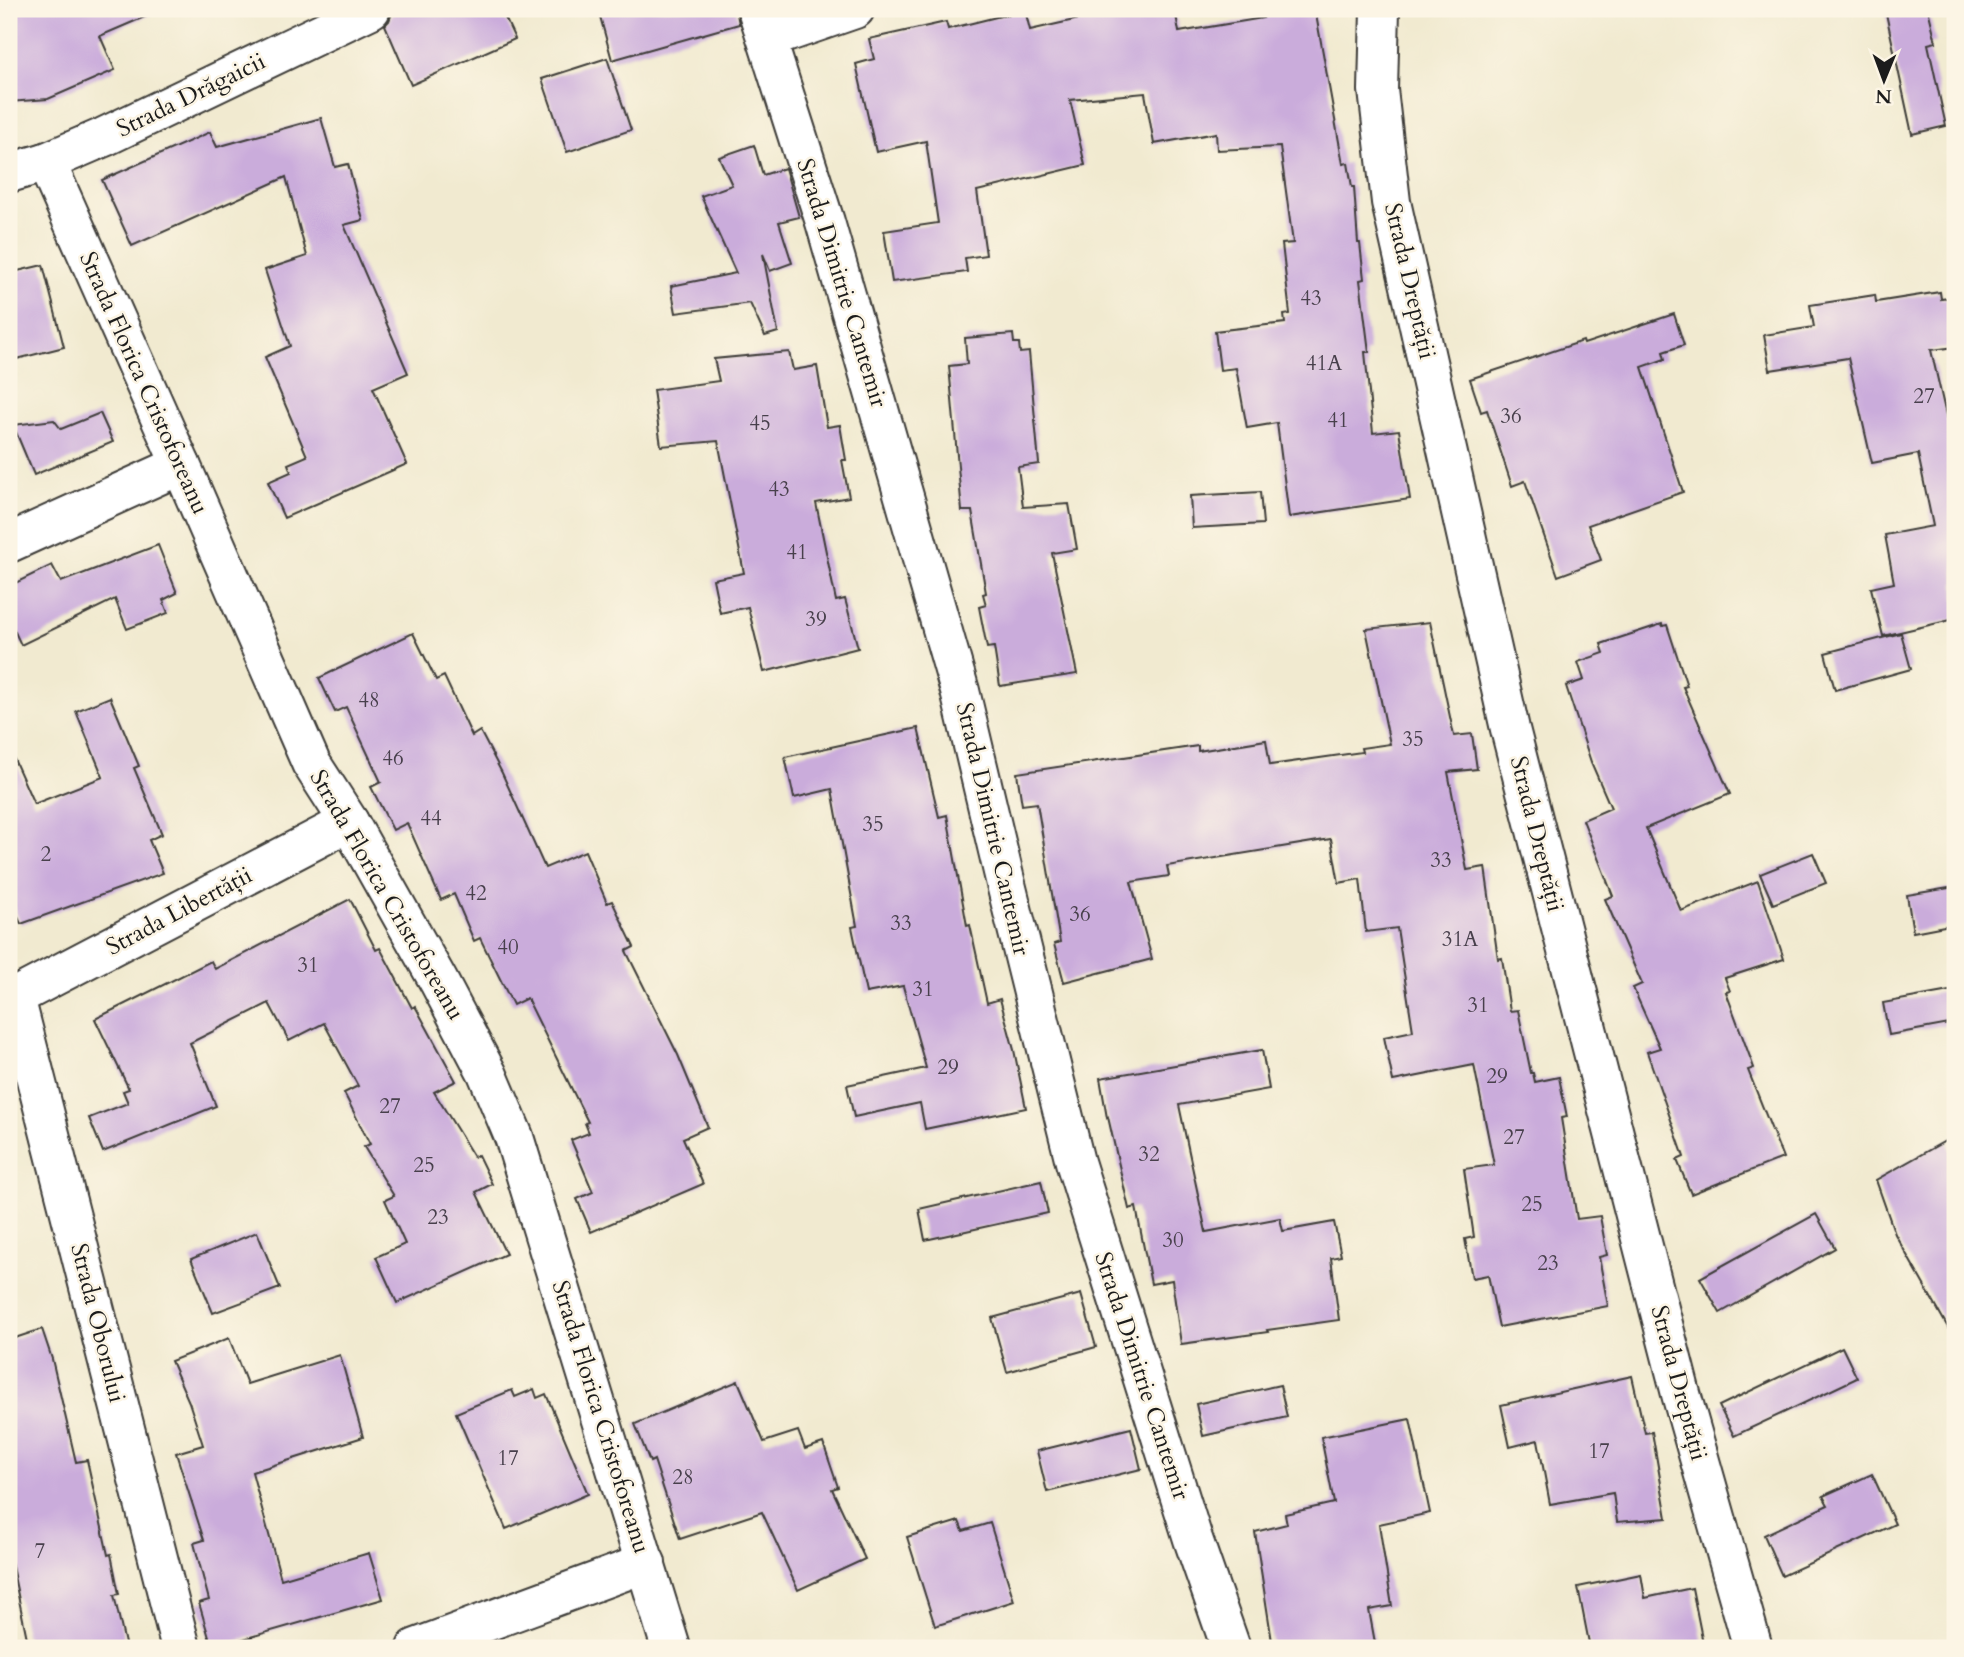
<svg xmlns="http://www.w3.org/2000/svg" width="1964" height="1657" font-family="Cardo,serif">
<rect width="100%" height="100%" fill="#fcf5e5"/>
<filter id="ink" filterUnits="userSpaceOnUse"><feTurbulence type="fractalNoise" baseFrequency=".0143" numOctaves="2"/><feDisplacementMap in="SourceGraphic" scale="14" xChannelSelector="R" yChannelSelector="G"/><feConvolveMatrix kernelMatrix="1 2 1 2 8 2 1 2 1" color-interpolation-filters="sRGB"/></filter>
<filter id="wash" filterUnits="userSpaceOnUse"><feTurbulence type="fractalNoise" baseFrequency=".00686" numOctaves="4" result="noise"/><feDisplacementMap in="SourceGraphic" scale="28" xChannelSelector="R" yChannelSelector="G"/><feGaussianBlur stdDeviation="1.57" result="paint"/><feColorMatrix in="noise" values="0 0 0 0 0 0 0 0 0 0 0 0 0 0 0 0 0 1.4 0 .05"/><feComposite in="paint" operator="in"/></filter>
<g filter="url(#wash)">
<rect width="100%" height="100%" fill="#f1ead0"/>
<g id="blocks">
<g fill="#caacdb">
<path d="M9 9H163L100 36 115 70 48 99 9 102Z"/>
<path d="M401 9H501L515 39 411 85 385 25 389 21 392 13Z"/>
<path d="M598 9H736L739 24 612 60Z"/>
<path d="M1100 9H1175L1179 32 1263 18 1261 12 1280 9H1315L1343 164 1348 163 1352 187H1354L1358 243H1360L1364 279 1360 280 1369 352H1365L1373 433 1399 430 1410 499 1289 517 1277 423 1247 428 1236 368 1220 370 1215 331 1285 323 1284 315 1290 314 1282 244 1293 243 1280 147 1217 150 1216 133 1154 144 1145 93 1070 100 1085 165 977 191 986 255 965 258 967 272 892 282 884 231 938 223 926 141 876 152 856 64 874 59 869 39 946 22 948 29 1025 10 1030 30 1101 14Z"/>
<path d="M1885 9H1928L1936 42 1928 44 1946 126 1912 134Z"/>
<path d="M607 58 631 130 567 152 542 79Z"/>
<path d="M321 118 335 167 348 164 363 220 344 225 408 373 373 388 407 464 284 518 268 482 291 472 288 464 307 456 265 357 290 346 265 270 307 256 286 177 132 246 102 180 210 132 217 147Z"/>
<path d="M754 145 763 175 785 168 799 217 779 222 792 263 770 271 763 254 778 332 765 336 750 303 676 313 671 286 736 273 701 196 732 185 719 157Z"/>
<path d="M43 265 64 347 9 361V273Z"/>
<path d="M1940 292 1941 299 1955 297V347L1931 350 1955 454V619L1883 636 1871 588 1894 583 1885 535 1933 526 1918 454 1872 463 1848 358 1770 370 1764 335 1814 327 1810 305 1875 295 1876 302Z"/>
<path d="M1674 314 1684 345 1663 352 1665 359 1642 367 1683 492 1588 525 1601 560 1558 576 1525 481 1512 486 1487 410 1481 412 1470 379 1583 341 1584 344Z"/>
<path d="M1013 334 1014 343H1019L1020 353 1029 352 1039 464 1018 467 1023 507 1069 504 1077 549 1052 553 1077 674 1000 686 994 647 987 648 979 607 986 605 983 594 986 593 972 511H962L949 366 967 364 965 338Z"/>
<path d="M789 352 793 370 817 366 827 427 840 425 846 460H842L849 497 816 503 836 601 845 599 858 648 764 672 748 607 720 613 713 579 744 573 718 441 661 446 653 390 719 381 714 359Z"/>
<path d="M100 413 113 442 34 475 13 425 54 420 61 429Z"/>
<path d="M1260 492 1263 524 1192 528 1190 496Z"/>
<path d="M158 545 177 593 163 600 168 613 127 629 115 599 21 645 9 619V586L52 565 61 582Z"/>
<path d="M1430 622 1454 736 1472 734 1477 769 1448 772 1467 870 1485 867 1498 959 1502 958 1510 1011 1518 1010 1531 1073H1533L1535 1082 1559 1077 1567 1117 1561 1118 1577 1219 1600 1216 1607 1255 1599 1257 1608 1306 1499 1327 1488 1275 1472 1278 1465 1239 1474 1237 1464 1169 1494 1165 1474 1065 1393 1081 1384 1037 1413 1031 1397 928 1366 932 1360 879 1339 883 1331 839 1167 866 1169 876 1131 882 1152 959 1064 982 1054 944 1060 942 1037 803 1022 805 1017 773 1198 746V751L1266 740 1270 765 1362 752 1361 748 1390 744 1366 629Z"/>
<path d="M1662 624 1663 626 1667 625 1687 686 1683 687 1730 794 1646 828 1681 911 1758 881 1784 959 1725 978 1730 991 1726 992 1754 1068 1748 1070 1783 1158 1691 1194 1677 1160 1684 1157 1647 1052 1660 1048 1633 988 1642 984 1605 899 1613 896 1583 820 1611 808 1591 762 1566 686 1584 680 1578 662 1604 653 1601 644Z"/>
<path d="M413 633 436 680 444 676 472 736 480 731 502 773 545 868 585 851 607 903 612 901 634 947 626 951 678 1055 708 1127 683 1138 703 1184 591 1232 577 1199 593 1192 571 1140 589 1133 585 1123 588 1122 527 998 513 1005 480 938 474 941 454 894 441 900 407 823 393 830 371 787 381 782 346 707 335 712 319 678Z"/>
<path d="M1901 633 1911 669 1835 690 1825 653Z"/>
<path d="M110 697 139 766 134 768 162 834 149 840 163 873 21 924 9 897V748L34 804 103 777 76 711Z"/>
<path d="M918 728 939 817 947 815 967 926 970 925 987 1003 1000 999 1014 1050 1026 1108 925 1129 920 1103 854 1117 847 1085 926 1068 903 986 866 993 852 927 857 926 832 789 794 798 785 757Z"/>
<path d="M1813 853 1826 883 1773 904 1760 874Z"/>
<path d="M1955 887V924L1913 932 1907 895Z"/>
<path d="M350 899 376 950 380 948 412 1008 415 1006 456 1081 434 1092 474 1157 478 1155 492 1184 476 1192 506 1254 397 1303 376 1257 405 1244 385 1200 394 1196 364 1147 370 1144 344 1093 358 1086 324 1023 289 1041 269 1003 190 1043 216 1106 103 1152 89 1118 128 1103 123 1091 129 1089 95 1019 211 961 215 969Z"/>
<path d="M1955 990V1023L1889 1035 1883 1003Z"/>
<path d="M1262 1050 1269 1089 1179 1105 1206 1232 1280 1218 1283 1231 1334 1222 1341 1256 1331 1258 1339 1320 1267 1330 1268 1332 1181 1344 1172 1280 1151 1284 1136 1207 1129 1209 1108 1117 1107 1118 1100 1078Z"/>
<path d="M1947 1140 1955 1165V1340L1895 1234 1876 1180Z"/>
<path d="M1041 1181 1048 1213 925 1240 919 1209Z"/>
<path d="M1816 1214 1835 1248 1720 1313 1700 1278Z"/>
<path d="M257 1232 280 1288 213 1313 191 1259Z"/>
<path d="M1081 1294 1096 1347 1007 1372 992 1318Z"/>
<path d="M42 1329 52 1359 76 1462 87 1460 108 1555 111 1554 119 1594 114 1595 126 1648H29L9 1552V1340Z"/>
<path d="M229 1338 247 1384 340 1355 363 1437 252 1472 281 1579 369 1553 383 1599 212 1648 199 1603 209 1600 194 1543 204 1540 176 1453 203 1445 189 1402 171 1361Z"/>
<path d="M1842 1347 1857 1378 1734 1436 1719 1406Z"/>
<path d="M1632 1376 1645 1433 1652 1432 1667 1518 1617 1522 1613 1493 1550 1504 1538 1440 1510 1447 1501 1405Z"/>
<path d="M738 1381 764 1442 798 1431 805 1449 823 1443 838 1487 832 1489 865 1559 798 1590 762 1512 680 1539 654 1460 650 1462 635 1424Z"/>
<path d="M1280 1385 1287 1417 1203 1436 1196 1404Z"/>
<path d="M534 1389 537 1398 546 1394 588 1494 506 1529 456 1413 512 1390 515 1397Z"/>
<path d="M1410 1419 1430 1513 1379 1524 1392 1606 1369 1610 1376 1648H1273L1255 1532 1287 1524 1285 1514 1334 1503 1321 1437Z"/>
<path d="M1131 1428 1141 1469 1047 1492 1037 1451Z"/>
<path d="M1872 1474 1895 1524 1782 1576 1764 1535 1828 1505 1823 1496Z"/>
<path d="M959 1521 963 1531 990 1523 1014 1601 935 1626 907 1537Z"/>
<path d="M1641 1574 1645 1598 1692 1588 1703 1643 1678 1648H1590L1578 1587Z"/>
</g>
</g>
</g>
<g filter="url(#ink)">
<use href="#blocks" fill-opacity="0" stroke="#3c3b37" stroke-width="2"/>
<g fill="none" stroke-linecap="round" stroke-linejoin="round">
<defs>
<g id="minor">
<path d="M757 9 825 222 960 691 1004 876 1075 1162 1193 1539 1231 1648"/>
<path d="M1380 9 1378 90 1391 202 1510 729 1681 1394 1753 1648"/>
<path d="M768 39 855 9"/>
<path d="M46 162 181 465 311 763 349 822 439 982 487 1073 514 1137 671 1648"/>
<path d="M9 543 181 465"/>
<path d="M15 997 181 1648"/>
<path d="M9 1000 349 822"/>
<path d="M416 1648 646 1563"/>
</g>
<path id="tertiary" d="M9 173 46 162 104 137 371 9"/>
</defs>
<use href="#minor" stroke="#3c3b37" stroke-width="42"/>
<use href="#tertiary" stroke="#3c3b37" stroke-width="42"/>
<use href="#minor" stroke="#fff" stroke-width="38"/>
<use href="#tertiary" stroke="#fff" stroke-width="38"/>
</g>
</g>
<g text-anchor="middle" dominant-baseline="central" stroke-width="5" stroke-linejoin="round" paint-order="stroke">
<g font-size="21" fill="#48404c">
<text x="1311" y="298">43</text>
<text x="1324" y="363">41A</text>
<text x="1924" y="396">27</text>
<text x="1511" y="416">36</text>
<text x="1338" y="420">41</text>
<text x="760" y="423">45</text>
<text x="779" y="489">43</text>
<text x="797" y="552">41</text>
<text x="816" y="619">39</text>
<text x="369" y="700">48</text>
<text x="1413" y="739">35</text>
<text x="393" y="758">46</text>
<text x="431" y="818">44</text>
<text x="873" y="824">35</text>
<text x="46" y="854">2</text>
<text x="1441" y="860">33</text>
<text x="476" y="893">42</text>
<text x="1080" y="914">36</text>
<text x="901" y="923">33</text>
<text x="1460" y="939">31A</text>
<text x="508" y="947">40</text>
<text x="308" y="965">31</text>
<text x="923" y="989">31</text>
<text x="1478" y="1005">31</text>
<text x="948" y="1067">29</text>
<text x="1497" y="1076">29</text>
<text x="390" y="1106">27</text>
<text x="1514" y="1137">27</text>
<text x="1149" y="1154">32</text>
<text x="424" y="1165">25</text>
<text x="1532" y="1204">25</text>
<text x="438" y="1217">23</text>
<text x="1173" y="1240">30</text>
<text x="1548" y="1263">23</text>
<text x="1599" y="1451">17</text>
<text x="508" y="1458">17</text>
<text x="683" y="1477">28</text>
<text x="40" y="1551">7</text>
</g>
<g font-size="24" fill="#1c1c1c" stroke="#fcf5e5">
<text transform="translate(191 95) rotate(-26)">Strada Drăgaicii</text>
<text transform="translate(1410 281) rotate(77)">Strada Dreptății</text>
<text transform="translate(842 283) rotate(73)">Strada Dimitrie Cantemir</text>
<text transform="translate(144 383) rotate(66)">Strada Florica Cristoforeanu</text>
<text transform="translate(993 829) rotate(77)">Strada Dimitrie Cantemir</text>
<text transform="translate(1537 834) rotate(76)">Strada Dreptății</text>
<text transform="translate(387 895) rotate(60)">Strada Florica Cristoforeanu</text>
<text transform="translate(179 911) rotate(-28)">Strada Libertății</text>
<text transform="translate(98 1323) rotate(76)">Strada Oborului</text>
<text transform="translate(1142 1376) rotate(72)">Strada Dimitrie Cantemir</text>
<text transform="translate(1679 1383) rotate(75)">Strada Dreptății</text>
<text transform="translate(601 1417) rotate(73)">Strada Florica Cristoforeanu</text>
</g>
</g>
<rect width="1964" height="1657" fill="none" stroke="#fcf5e5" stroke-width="35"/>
<g transform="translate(1884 80) rotate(181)" stroke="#fcf5e5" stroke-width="5" paint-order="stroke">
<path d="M0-5L12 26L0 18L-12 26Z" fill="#1c1c1c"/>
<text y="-10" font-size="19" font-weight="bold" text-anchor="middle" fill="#1c1c1c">N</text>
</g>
</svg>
